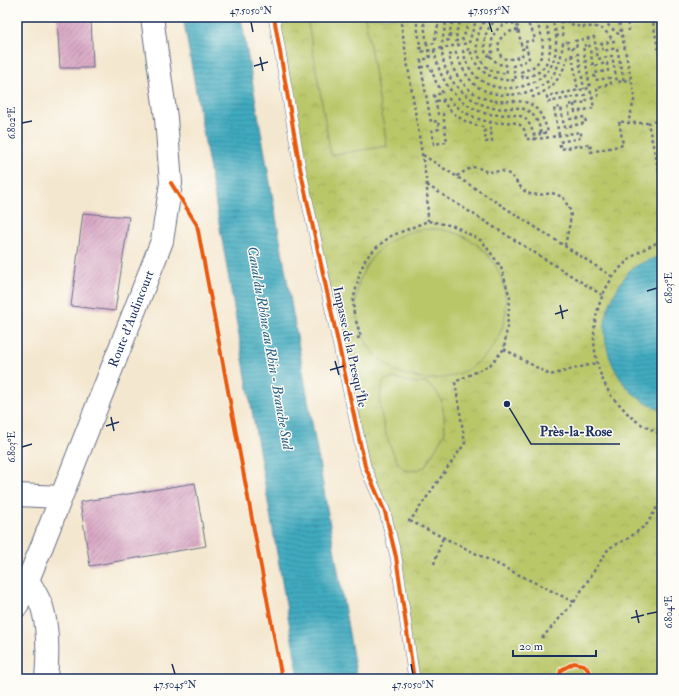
<svg xmlns="http://www.w3.org/2000/svg" width="679" height="696" font-family="'IM FELL Double Pica',serif">
<defs>
<pattern id="park-crowns" width="20" height="18" patternUnits="userSpaceOnUse"><rect width="20" height="18" fill="#bac769"/><path d="M2 6a3 3 0 1 1 6 0M12 15a3 3 0 1 1 6 0" fill="none" stroke="#9fab5d"/></pattern>
<pattern id="water-rules" width="6" height="5" patternUnits="userSpaceOnUse"><rect width="6" height="5" fill="#3faabf"/><path d="M0 2.5h6" fill="none" stroke="#348b9e"/></pattern>
<pattern id="building-hatch" width="6" height="6" patternUnits="userSpaceOnUse"><rect width="6" height="6" fill="#d9a8c5"/><path d="M-1 1l2-2M0 6l6-6M5 7l2-2" fill="none" stroke="#af89a3"/></pattern>
</defs>
<rect width="100%" height="100%" fill="#fdfcf7"/>
<filter id="ink" filterUnits="userSpaceOnUse"><feTurbulence type="fractalNoise" baseFrequency=".025" numOctaves="2"/><feDisplacementMap in="SourceGraphic" scale="8" xChannelSelector="R" yChannelSelector="G"/><feConvolveMatrix kernelMatrix="1 2 1 2 8 2 1 2 1" color-interpolation-filters="sRGB"/></filter>
<filter id="wash" filterUnits="userSpaceOnUse"><feTurbulence type="fractalNoise" baseFrequency=".012" numOctaves="4" result="noise"/><feDisplacementMap in="SourceGraphic" scale="16" xChannelSelector="R" yChannelSelector="G"/><feGaussianBlur stdDeviation="0.9" result="paint"/><feColorMatrix in="noise" values="0 0 0 0 0 0 0 0 0 0 0 0 0 0 0 0 0 1.4 0 .05"/><feComposite in="paint" operator="in"/></filter>
<g filter="url(#wash)">
<rect width="100%" height="100%" fill="#f4e7cf"/>
<path fill="url(#park-crowns)" stroke="#6a7b64" d="M274 17H662V679H414L396 557 365 466Z"/>
<g fill="#bac769" stroke="#6a7b64">
<path d="M307 17H365L387 146 331 155Z"/>
<circle cx="431" cy="304" r="75"/>
<path d="M394 378 415 383H426L435 390 441 399 444 414 445 432 425 467C419 469 410 473 404 469 392 461 379 415 380 401 380 393 382 386 384 380Z"/>
</g>
<g fill="url(#water-rules)" stroke="#2d6c8e">
<path d="M183 17H241L357 679H299Z"/>
<path d="M662 256V410C652 408 643 401 635 395 613 377 599 340 607 312 610 302 615 292 620 284 623 280 626 275 629 271 639 263 650 259 662 256Z"/>
</g>
<g id="blocks">
<g fill="url(#building-hatch)">
<path d="M57 17H91L93 68H60Z"/>
<path d="M83 213 129 217 115 311 71 306Z"/>
<path d="M195 483 206 546 90 566 80 502Z"/>
</g>
</g>
</g>
<g filter="url(#ink)">
<use href="#blocks" fill-opacity="0" stroke="#676f86" stroke-width="1"/>
<g fill="none" stroke-linecap="round" stroke-linejoin="round">
<defs>
<path id="lane" d="M274 17 300 168 365 466 385 512 396 557 414 679"/>
<g id="street">
<path d="M17 495 61 497"/>
<path d="M28 580C33 589 39 598 42 607 49 630 48 656 46 679"/>
</g>
<g id="secondary">
<path id="s1" d="M17 606 40 551 162 241 171 183 166 118 152 17"/>
</g>
</defs>
<use href="#lane" stroke="#676f86" stroke-width="12"/>
<use href="#street" stroke="#676f86" stroke-width="24"/>
<use href="#secondary" stroke="#676f86" stroke-width="24"/>
<g stroke="#676f86" stroke-width="2.5" stroke-dasharray="3 3" stroke-linecap="butt">
<path d="M400 17 427 185 428 221"/>
<path d="M416 17 421 52 469 43 474 26 478 17"/>
<path d="M423 17 427 45"/>
<path d="M447 17 442 42 449 40 451 26 455 17"/>
<path d="M462 17 457 30 456 41 463 39 470 17"/>
<path d="M488 17C475 31 471 57 489 69 494 73 501 73 507 73L506 65 498 64 490 56C493 52 492 49 492 43 492 33 498 27 507 23L517 24 522 49 527 48"/>
<path d="M519 17C528 23 533 29 535 40L525 42 529 58 528 60 513 66 516 80C494 82 475 72 470 49L463 51C466 63 471 74 482 81 502 95 541 88 552 64 555 58 556 51 556 43 557 35 555 25 550 17"/>
<path d="M532 17C543 29 549 56 533 67 530 69 525 70 521 72L523 78C530 76 538 74 543 68 554 55 551 30 542 17"/>
<path d="M561 17C567 22 576 27 584 27 590 27 596 26 600 28 606 30 610 37 614 41L601 44 603 51 617 48 624 81"/>
<path d="M573 17C582 20 593 17 602 21 609 24 614 32 622 36"/>
<path d="M618 17 635 97 628 123"/>
<path d="M626 17 629 31"/>
<path d="M652 17 662 68"/>
<path d="M518 30C502 31 493 43 502 58 510 60 516 59 524 54"/>
<path d="M556 36 563 35 560 17"/>
<path d="M442 48C442 54 443 61 445 67 452 87 472 103 493 108 503 110 514 106 524 109 534 112 540 124 541 134L548 132C545 122 540 109 530 104 520 99 507 102 496 101 472 99 453 77 449 55L456 53C460 65 466 76 475 85 494 100 530 97 548 81 558 71 562 56 563 42H568L569 49 577 47 575 41 594 37 598 59 612 56 617 82 631 80"/>
<path d="M434 50C439 74 446 90 466 104 473 108 481 113 489 114 499 116 510 113 520 116 528 118 531 127 534 135L541 134"/>
<path d="M572 55 578 91"/>
<path d="M490 56 486 55C482 40 486 23 503 17"/>
<path d="M421 67 430 66 436 82 443 93 434 95 438 114H443L447 142 434 144 432 131 439 129 438 121 431 122 421 67V60L430 58 427 45 434 43 440 17"/>
<path d="M531 90 533 97C553 89 562 77 568 56L578 54 584 89"/>
<path d="M442 100C451 114 467 125 484 127L486 142 492 141 490 122"/>
<path d="M436 101 449 99C461 113 480 122 499 123 505 123 512 121 518 124 524 126 526 133 526 139H534V135"/>
<path d="M574 104 575 112 594 108 590 88"/>
<path d="M662 120 648 123 662 185"/>
<path d="M559 135 554 108 561 107 564 127 586 123 585 117 570 119 568 105 587 102 585 95 548 102 547 96 590 88 583 46 589 44 593 66 607 63 608 71 594 73 595 80 610 78 611 84 597 87 598 96 592 97"/>
<path d="M534 139C550 138 565 134 581 132V138L559 142 561 149 590 144 591 152 623 145 619 121 628 123H648"/>
<path d="M423 155 613 277"/>
<path d="M457 176 472 167 479 168 487 172 503 171 511 175 523 190 530 194 539 195 552 193 563 197 571 212 570 223 565 245"/>
<path d="M427 185 602 295"/>
<path d="M662 241C598 263 576 337 610 394 612 398 617 402 620 405 625 410 630 417 635 420 643 426 653 430 662 435"/>
<path d="M354 314 353 301 360 272 366 258 377 247 391 236 428 221 454 226 482 241 501 267 510 298 507 328 504 349 490 365 455 382 465 443 410 521 408 520"/>
<path d="M356 321 361 337 357 338"/>
<path d="M504 349 550 375 596 363"/>
<path d="M410 521 574 602"/>
<path d="M434 564 443 537"/>
<path d="M542 638 574 602 609 548 629 538 647 524 662 499"/>
</g>
<use href="#lane" stroke="#fff" stroke-width="11"/>
<use href="#street" stroke="#fff" stroke-width="22"/>
<use href="#secondary" stroke="#fff" stroke-width="22"/>
<defs>
<g id="cycleway">
<path d="M274 17 300 168 365 466 385 512 396 557 414 679"/>
<path d="M171 183 197 225 282 679"/>
<path d="M559 679 561 670 574 663 584 665 595 679"/>
</g>
</defs>
<use href="#cycleway" stroke="#fdfcf7" stroke-width="6"/>
<use href="#cycleway" stroke="#e8590c" stroke-width="4"/>
</g>
</g>
<path fill="none" stroke="#1b2f5e" stroke-width="1.5" d="M251 22 253 32M489 22 492 32M260 57 263 71M254 66 268 62M22 123 32 121M647 291 657 288M560 305 563 319M555 314 568 310M335 361 339 375M330 370 344 366M111 417 114 431M106 426 119 422M22 447 32 444M636 610 639 623M647 614 657 612M631 618 644 615M172 664 175 674M411 664 413 674"/>
<g text-anchor="middle" dominant-baseline="central" stroke-width="3" stroke-linejoin="round" paint-order="stroke">
<g font-size="13" fill="#1b2f5e" stroke="#fdfcf7">
<text stroke="none"><textPath href="#s1" startOffset="309">Route d'Audincourt</textPath></text>
<text transform="translate(350 347) rotate(78)">Impasse de la Presqu'Île</text>
</g>
<g font-size="14" font-style="italic" fill="#296085" stroke="#fdfcf7">
<text transform="translate(270 348) rotate(80)">Canal du Rhône au Rhin - Branche Sud</text>
</g>
</g>
<path fill="none" stroke="#1b2f5e" stroke-width="1.5" d="M507 404L531 444H620"/>
<circle fill="#1b2f5e" stroke="#fdfcf7" stroke-width="1.5" cx="507" cy="404" r="4"/>
<g font-size="14" text-anchor="middle" font-weight="bold" fill="#1b2f5e" stroke="#fdfcf7" stroke-width="3" stroke-linejoin="round" paint-order="stroke">
<text x="576" y="436">Près-la-Rose</text>
</g>
<rect width="679" height="696" fill="none" stroke="#fdfcf7" stroke-width="44"/>
<path d="M513 650v6h83v-6" fill="none" stroke="#1b2f5e" stroke-width="2"/>
<text x="519" y="650" font-size="12" fill="#1b2f5e" stroke="#fdfcf7" stroke-width="3" paint-order="stroke">20 m</text>
<rect x="22" y="22" width="635" height="652" fill="none" stroke="#1b2f5e" stroke-width="1.5"/>
<g font-size="10" text-anchor="middle" fill="#1b2f5e">
<text x="251" y="14">47.5050°N</text>
<text x="489" y="14">47.5055°N</text>
<text transform="translate(11 123) rotate(-90)" y="4">6.802°E</text>
<text transform="translate(668 288) rotate(-90)" y="4">6.803°E</text>
<text transform="translate(11 447) rotate(-90)" y="4">6.803°E</text>
<text transform="translate(668 612) rotate(-90)" y="4">6.804°E</text>
<text x="175" y="688">47.5045°N</text>
<text x="413" y="688">47.5050°N</text>
</g>
</svg>
